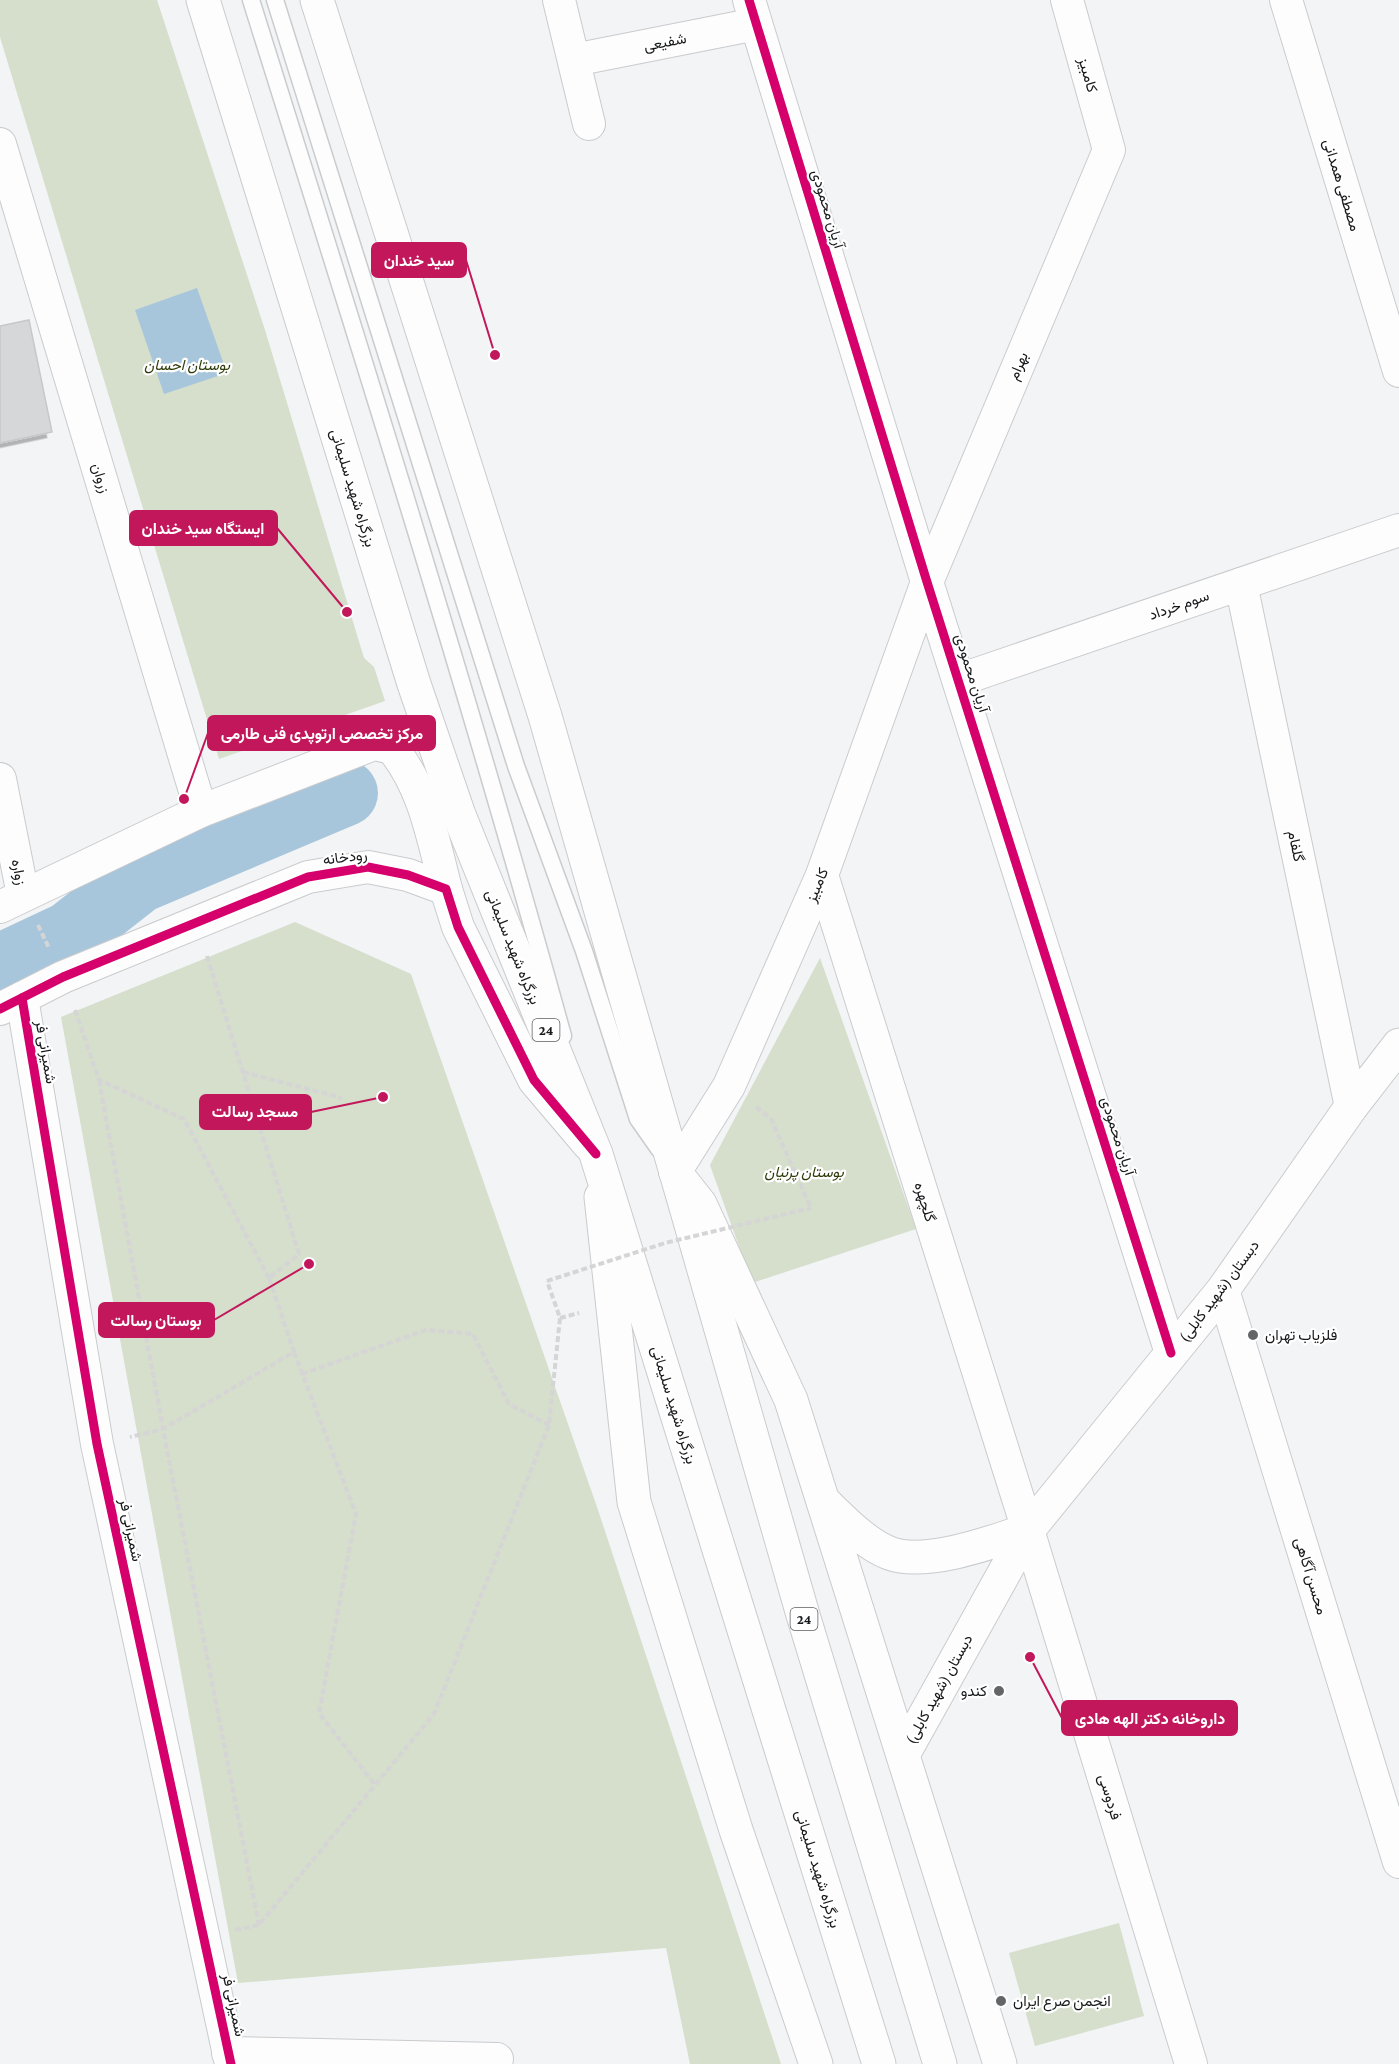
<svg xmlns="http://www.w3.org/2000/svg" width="1399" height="2064" font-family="'Crimson Pro',Vazirmatn,serif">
<defs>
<filter id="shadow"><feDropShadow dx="-5.5" dy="5.5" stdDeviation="0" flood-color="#0004"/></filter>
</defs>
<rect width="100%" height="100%" fill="#f2f4f6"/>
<g fill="#d6decc">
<path d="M0 0H157L265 330 364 658 374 667 385 701 219 759 0 37Z"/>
<path d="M295 922 411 974 598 1510 781 2064H690L666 1948 238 1983 61 1017Z"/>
<path d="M820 958 916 1229 752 1283 710 1165Z"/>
<path d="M1119 1923 1144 2016 1035 2046 1009 1953Z"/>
</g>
<path fill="#a8c6db" d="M197 288 227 373 164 394 135 310Z"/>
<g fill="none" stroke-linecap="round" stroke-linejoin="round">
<path stroke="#a8c6db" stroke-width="66" d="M0 967 70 934 139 880 345 793"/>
</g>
<path fill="#d6d7d9" stroke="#c6c8c9" stroke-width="1.5" filter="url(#shadow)" d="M29 320 52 432 0 443V326Z"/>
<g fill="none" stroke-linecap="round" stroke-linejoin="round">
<defs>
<g id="service">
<path d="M251 0C359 344 467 688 563 1036"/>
<path d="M275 0 516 766 584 951 638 1119 659 1149"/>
</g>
<g id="minor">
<path d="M559 0 589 124"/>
<path d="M749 0 927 582 1171 1353"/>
<path d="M1286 0 1399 371"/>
<path d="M574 60 756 24"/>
<path d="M0 144 201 811"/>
<path d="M1241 584 1351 1107"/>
<path d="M959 680 1399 530"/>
<path d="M0 779 23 895"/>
<path d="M822 875 1028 1530 1191 2064"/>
<path d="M0 907 201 811 374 744 392 748C425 788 433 840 446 889"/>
<path d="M22 998 97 1444 231 2064"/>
<path d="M0 1009 63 977 308 877 368 867 408 875 446 889 458 927 534 1080 589 1145"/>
<path d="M675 1172 729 1086 822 875 927 582 1109 150 1067 0"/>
<path d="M1223 1290 1399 1862"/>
<path d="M228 2053 497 2059"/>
</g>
<g id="secondary">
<path d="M824 1502C843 1520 864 1543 889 1553 924 1567 993 1542 1028 1530L904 1753"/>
<path d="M1028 1530 1223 1290 1351 1107 1399 1045"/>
</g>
<g id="primary">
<path d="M681 1180 700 1204 791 1400 1000 2064"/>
<path d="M601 1197 634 1502 736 1830 816 2064"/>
</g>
<g id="trunk">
<path d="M203 0 414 684 459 815 596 1154 879 2064"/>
<path d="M317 0 545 716 803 1615 940 2064"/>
</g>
</defs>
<use href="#service" stroke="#cacbcd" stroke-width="19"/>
<use href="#minor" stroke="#cacbcd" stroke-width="34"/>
<use href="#secondary" stroke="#cacbcd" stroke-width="35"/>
<use href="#primary" stroke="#cacbcd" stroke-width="35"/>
<use href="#trunk" stroke="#cacbcd" stroke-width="35"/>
<g stroke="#d5d5d6" stroke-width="4" stroke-dasharray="6 3" stroke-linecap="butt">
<path d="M38 925 49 948"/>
<path d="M207 956 299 1254 269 1278 294 1352 163 1429 259 1925"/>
<path d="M75 1010 99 1080 184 1119 269 1278"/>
<path d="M243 1072 342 1098"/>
<path d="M99 1080 163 1429 130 1437"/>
<path d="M756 1107 771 1119 811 1208"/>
<path d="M560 1318 579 1313"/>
<path d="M294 1352 356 1514 319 1713 375 1785"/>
<path d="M302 1374 426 1330 473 1334 509 1404 549 1425"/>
<path d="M235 1930 259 1925 434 1714 549 1425 560 1318 547 1281"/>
</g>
<use href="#service" stroke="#fdfdfe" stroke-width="16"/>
<use href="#minor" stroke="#fdfdfe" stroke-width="32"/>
<use href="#secondary" stroke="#fdfdfe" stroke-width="33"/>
<use href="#primary" stroke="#fdfdfe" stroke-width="33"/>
<use href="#trunk" stroke="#fdfdfe" stroke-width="33"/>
<path stroke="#d5d5d6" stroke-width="4" stroke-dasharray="6 3" stroke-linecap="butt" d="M547 1281 665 1243 811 1208"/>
<defs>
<g id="cycleway">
<path d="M749 0 927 582 1171 1353"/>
<path d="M22 998 97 1444 231 2064"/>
<path d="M0 1009 63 977 308 877 368 867 408 875 446 889 458 927 534 1080 596 1154"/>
</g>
</defs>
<use href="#cycleway" stroke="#fff" stroke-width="13"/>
<use href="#cycleway" stroke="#d6006c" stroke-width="9"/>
</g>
<g fill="#646567" stroke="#fff" stroke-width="2">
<circle cx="1253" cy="1335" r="6"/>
<circle cx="999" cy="1691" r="6"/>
<circle cx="1001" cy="2001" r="6"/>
</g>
<g text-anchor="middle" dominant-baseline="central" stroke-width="4.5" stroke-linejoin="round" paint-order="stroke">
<g fill="#fff" stroke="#5d5d5f" stroke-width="1.5">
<rect x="532.5" y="1019" width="27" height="22" rx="4.5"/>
<rect x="790.5" y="1608" width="27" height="22" rx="4.5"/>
</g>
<g font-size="14" font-weight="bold" fill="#17181a">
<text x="546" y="1030">24</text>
<text x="804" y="1619">24</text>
</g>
<g font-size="15" fill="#17181a" stroke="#fff">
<text transform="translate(665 42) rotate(-11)">شفیعی</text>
<text transform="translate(1088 75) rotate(74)">کامبیز</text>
<text transform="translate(1342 185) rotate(73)">مصطفی همدانی</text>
<text transform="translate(828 209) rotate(73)">آریان محمودی</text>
<text transform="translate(1018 366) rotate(-67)">بهرام</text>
<text transform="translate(101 478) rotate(73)">زروان</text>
<text transform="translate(353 488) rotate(73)">بزرگراه شهید سلیمانی</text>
<text transform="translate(1179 605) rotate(-19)">سوم خرداد</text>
<text transform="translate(972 673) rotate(72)">آریان محمودی</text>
<text transform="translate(1296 846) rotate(78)">گلفام</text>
<text transform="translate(345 857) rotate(-7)">رودخانه</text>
<text transform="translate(19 872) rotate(79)">زواره</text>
<text transform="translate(817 885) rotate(-67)">کامبیز</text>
<text transform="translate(513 947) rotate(68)">بزرگراه شهید سلیمانی</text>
<text transform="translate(46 1052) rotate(80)">شمیرانی فر</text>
<text transform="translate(1118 1136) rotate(72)">آریان محمودی</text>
<text transform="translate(925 1202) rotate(73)">گلچهره</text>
<text transform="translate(1219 1291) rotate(-53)">دبستان (شهید کابلی)</text>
<text transform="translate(674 1405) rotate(73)">بزرگراه شهید سلیمانی</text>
<text transform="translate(131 1530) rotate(78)">شمیرانی فر</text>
<text transform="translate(1311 1576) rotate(73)">محسن آگاهی</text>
<text transform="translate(939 1689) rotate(-61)">دبستان (شهید کابلی)</text>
<text transform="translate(1110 1797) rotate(73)">فردوسی</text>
<text transform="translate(818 1869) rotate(73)">بزرگراه شهید سلیمانی</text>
<text transform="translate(234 2005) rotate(78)">شمیرانی فر</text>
</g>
<g font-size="15" font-style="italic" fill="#303d0b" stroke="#fff">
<text x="187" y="365">بوستان احسان</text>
<text x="804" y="1172">بوستان پرنیان</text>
</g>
<g font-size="15" fill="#17181a" stroke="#fff" text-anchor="start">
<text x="1265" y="1335">فلزیاب تهران</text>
<text x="987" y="1691" text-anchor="end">کندو</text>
<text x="1013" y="2001">انجمن صرع ایران</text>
</g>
</g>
<path fill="none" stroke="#c2185b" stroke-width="2" d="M495 355L466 260M347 612L277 528M184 799L208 733M383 1097L311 1112M309 1264L214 1320M1030 1657L1062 1718"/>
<g fill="#c2185b" stroke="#fff" stroke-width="2">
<circle cx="495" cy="355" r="6"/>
<circle cx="347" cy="612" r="6"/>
<circle cx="184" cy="799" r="6"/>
<circle cx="383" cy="1097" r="6"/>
<circle cx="309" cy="1264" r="6"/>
<circle cx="1030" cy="1657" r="6"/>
</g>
<g fill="#c2185b" stroke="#c2185b" stroke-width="2">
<rect x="372" y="243" width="94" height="34" rx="6"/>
<rect x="130" y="511" width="147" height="34" rx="6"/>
<rect x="208" y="716" width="227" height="34" rx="6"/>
<rect x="200" y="1095" width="111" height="34" rx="6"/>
<rect x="99" y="1303" width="115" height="34" rx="6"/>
<rect x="1062" y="1701" width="175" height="34" rx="6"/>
</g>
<g font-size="16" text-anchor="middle" font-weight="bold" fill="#fff">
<text x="419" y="266">سید خندان</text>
<text x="203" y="534">ایستگاه سید خندان</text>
<text x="322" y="739">مرکز تخصصی ارتوپدی فنی طارمی</text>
<text x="255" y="1117">مسجد رسالت</text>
<text x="156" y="1326">بوستان رسالت</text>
<text x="1150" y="1724">داروخانه دکتر الهه هادی</text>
</g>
</svg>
